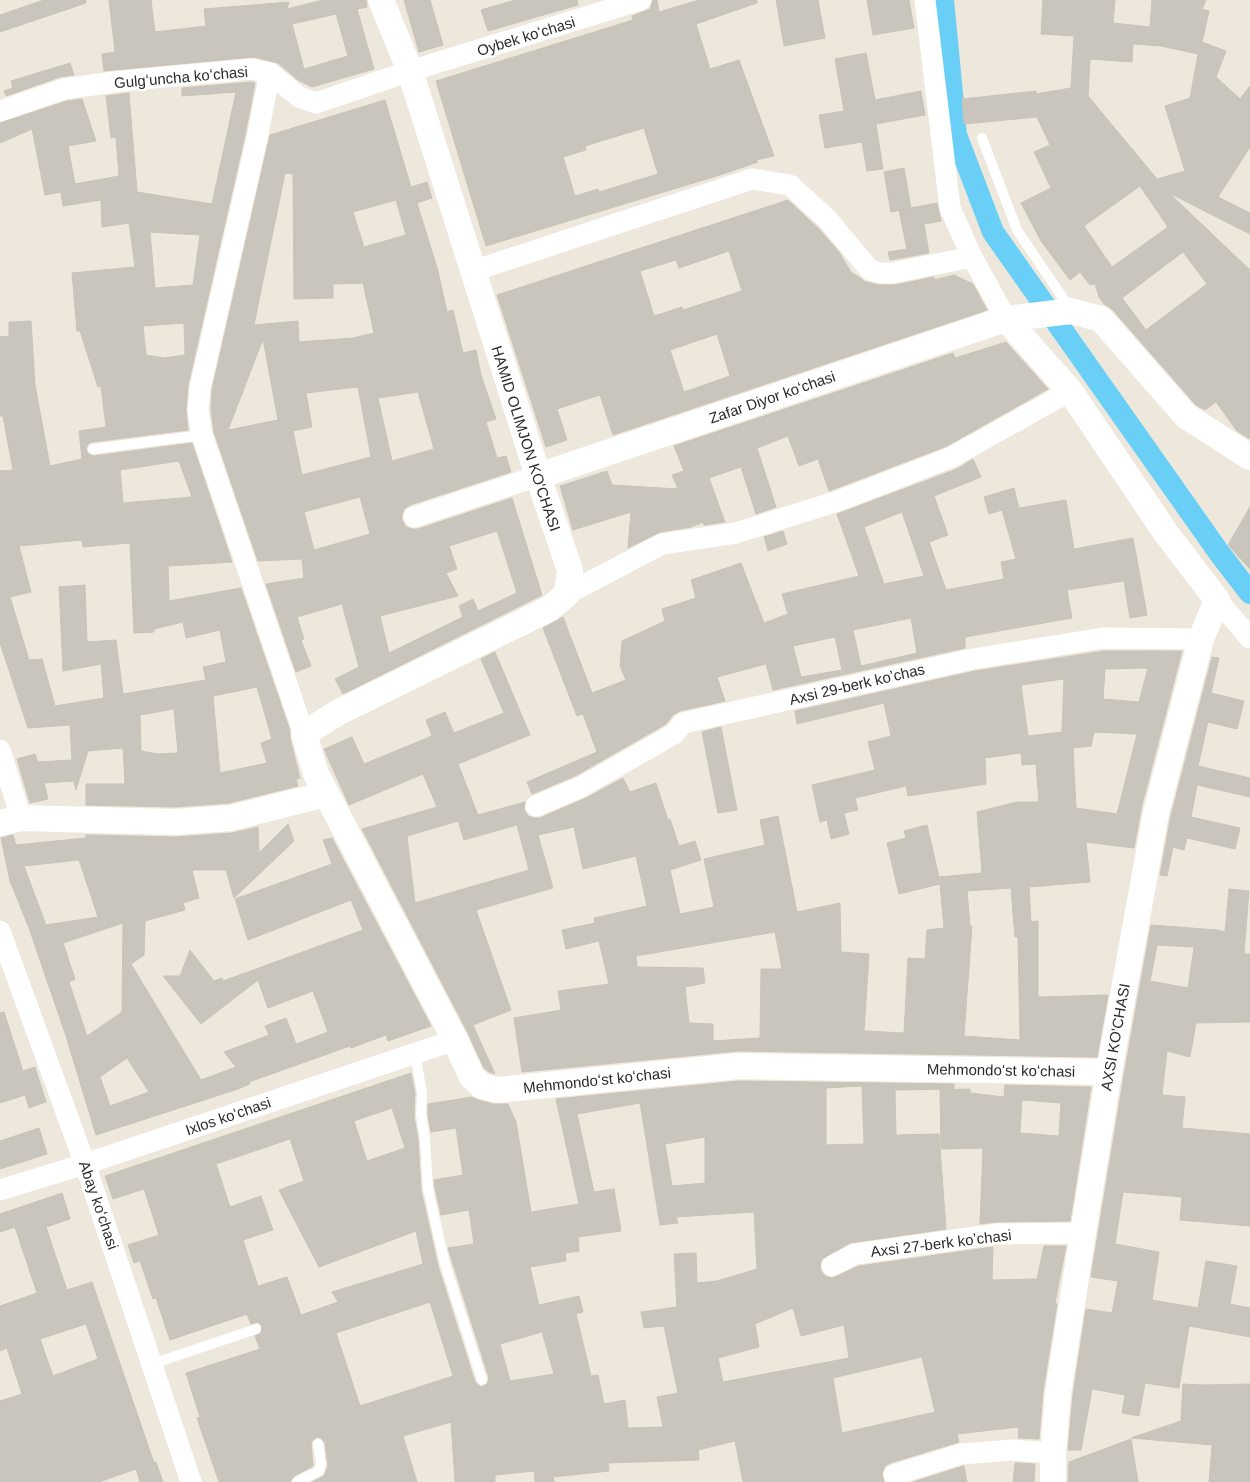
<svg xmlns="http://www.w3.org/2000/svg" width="1250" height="1482" font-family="Helvetica,sans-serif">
<rect width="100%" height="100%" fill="#eee7dc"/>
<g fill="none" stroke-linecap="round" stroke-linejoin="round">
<path stroke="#69cff7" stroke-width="22" d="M943 0 956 135 993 232 1220 554 1250 593"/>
</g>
<g fill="#c9c4bc" stroke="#cac3b6" fill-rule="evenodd">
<path d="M44 0H85L86 3 0 32V15Z"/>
<path d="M109 0H151L155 32 206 26 204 9 289 2 287 9 323 0H366L367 7 357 9 374 69 312 87 298 80 278 63 254 57 104 71 102 54 115 52ZM336 14 348 56 304 69 292 24Z"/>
<path d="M404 0H430L443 45 419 52Z"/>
<path d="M515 0H577L578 5 488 31 481 10Z"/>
<path d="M653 0H657L659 12 699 0H757V3L696 24 710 69 739 60 774 156 756 160 758 162 723 174 486 246 436 81 633 20 632 16 650 9ZM644 128 658 174 599 192 598 189 575 196 563 157 586 150 585 146Z"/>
<path d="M776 0H818L825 38 784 46Z"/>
<path d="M867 0H909L914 28 873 35Z"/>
<path d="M1043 0H1115L1113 23 1150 27 1152 0H1206L1202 9 1209 11 1202 42 1226 51 1216 77 1240 99 1250 86V147L1218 197 1250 213V234L1169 193 1250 270V439L1237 431 1216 402 1205 410 1196 405 1112 309 1104 304 1099 297 1095 284 1090 285 1080 272 1070 280 1041 241 1021 203 1051 188 1034 152 1050 145 1037 117 964 124 962 99 1036 91V94L1071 88 1074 36 1041 34ZM1133 44 1161 46 1198 54 1190 98 1165 106 1185 171 1157 179 1088 96 1090 59 1132 62ZM1140 186 1168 227 1112 267 1084 226ZM1183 252 1207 284 1146 330 1122 298Z"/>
<path d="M866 53 875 100 921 91 925 115 876 124 883 169 867 171 862 142 825 148 819 115 844 111 835 59Z"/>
<path d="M70 63 74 75 60 77 6 96 4 91 13 88 11 81Z"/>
<path d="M251 82 255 83 245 135 188 385 186 410 188 430 92 442 88 444 86 449 88 454 94 456 192 443 232 562 168 566 169 601 241 588 290 731V738L300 778 296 779 298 786 229 803 175 807 86 805V784H125L123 748 88 751 76 790 74 781 44 783 48 799 30 803 17 759 35 754 38 762 72 760 70 725 28 728 0 643V471L13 470 3 416H0V337L9 336V322L31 321 35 385 50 466 82 459 79 431 106 427 101 386 98 387 80 331H77L72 273 135 267 129 223 102 227 101 200 63 206 61 192 45 195 32 129 0 143V123L67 101 82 99 96 141 68 146 75 184 119 176 116 137 111 138 106 96 129 93 137 192 212 204 236 92 182 96V88ZM150 232 200 235 193 285 155 288ZM184 323 185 355 165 358 146 355 143 326ZM179 461 192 497 123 503 120 470ZM82 540 83 547 130 543 134 633 154 632V629L183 622 186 638 220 630 226 662 203 667 206 680 123 694 116 640 87 642 85 585 59 587 63 671 101 664 104 698 55 706 42 659 29 660 10 597 31 592 19 546ZM257 687 272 739 261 743 267 763 220 773 213 696ZM174 709 178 753 158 754 141 751 140 715Z"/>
<path d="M385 100 411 187 427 182 432 198 417 203 438 271 447 312 453 310 463 353 476 350 481 375 496 419 486 422 497 458 506 456 511 472 410 505 404 509 402 515V520L406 527 412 529H418L512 498 542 595 343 694 335 679 359 667 342 604 297 617 304 639 301 640 311 666 296 672 266 584 304 578 302 559 258 561 214 432 211 410 212 390 270 135ZM285 173 293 174 294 299 333 298V284L363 283 374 333 353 338 299 342 298 321 254 325ZM396 200 406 235 364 247 353 212ZM263 339 278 420 228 430ZM358 387 371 457 302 475 293 431 312 427 306 393ZM418 392 434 449 392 461 378 398ZM360 497 370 534 314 550 304 512ZM497 531 517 593 478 611 473 599 459 606 463 617 389 653 380 616 458 596 446 573 457 569 449 546Z"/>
<path d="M904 168 911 208 891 212 884 172Z"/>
<path d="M788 200 819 229 839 252 851 272 866 282 880 285H895L934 277V280L954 275 973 284 987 310 613 435 600 395 557 409 567 440 546 447 497 295ZM729 251 742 291 683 310 682 307 654 316 640 271 676 260 679 268ZM717 334 730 376 684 392 670 350Z"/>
<path d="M937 203 941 221 924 224 929 253 890 260 888 252 907 249 899 210Z"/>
<path d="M1006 342 1048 389 947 446 829 491 818 459 799 466 788 436 757 448 776 507 756 514 741 467 709 478 725 522 704 525 703 522 691 527 660 532 628 548 631 512 573 530 560 486 607 471 612 485 678 489 672 475 684 471 674 446 953 353 955 358Z"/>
<path d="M973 459 981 477 934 496 948 535 929 542 946 590 1004 579 1001 562 1016 559 1002 510 989 514 984 497 1014 488 1019 508 1066 500 1074 549 1133 538 1147 615 1130 618 1124 581 1067 590 1072 618 965 637V648L773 690 766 664 717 677 725 701 680 711 673 715 666 724 575 776 532 794 527 782 597 752 583 714 577 716 543 628 563 617 592 693 626 680 620 666 622 641 665 621 662 609 696 598 691 580 741 563 764 623 788 614 782 594 859 576 837 514 957 469ZM902 512 924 576 884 584 864 527ZM911 618 917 653 861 666 853 630ZM835 637 842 670 801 677 793 646Z"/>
<path d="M1250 507V569L1228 545Z"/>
<path d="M783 531 787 544 768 551 764 537Z"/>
<path d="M1104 651H1182L1141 809 1134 848 1086 842 1090 882 1029 887 1031 922 1038 921V997L1108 995 1097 1057 738 1051 522 1072 514 1018 561 1010 558 991 609 984 599 941 566 949 562 930 595 923 594 918 647 906 636 856 583 869 574 827 538 835 553 888 476 910 511 1010 473 1025 495 1074 489 1072 484 1068 468 1033 362 829 437 807 423 774 349 805 324 749 352 737 364 764 432 736 426 720 445 712 454 733 504 713 481 659 495 652 530 735 458 764 478 815 525 802 524 810 528 816 534 818H540L586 798 623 778 630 792 656 783 668 820 670 819 679 846 695 841 701 860 670 870 680 914 714 907 704 859 765 845 760 820 778 816 797 912 840 903 841 952 869 954 864 1031 904 1033 908 958 925 959 927 930 944 928 940 884 899 894 887 843 906 838 904 831 927 825 939 877 982 873 977 812 1017 802H1039L1036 764 1022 765 1021 753 985 758 986 784 908 796 906 786 855 798 858 810 844 813 849 834 831 839 827 820 820 822 812 785 875 770 868 742 891 736 884 703 797 724 795 711 975 671ZM1148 668 1139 702 1103 699 1105 669ZM1064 679 1062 732 1028 736 1021 685ZM1094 732 1137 734 1117 814 1076 808 1073 748 1091 746ZM458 821 464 840 517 825 529 870 415 903 407 836ZM1011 888 1015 937H1018L1020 1040 964 1036 972 926H970L967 891ZM775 932 782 969H761L760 1038 713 1041V1024L689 1023 685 987 705 983 703 968 637 967 636 956Z"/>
<path d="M1212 657 1219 658 1211 693 1244 701 1237 729 1208 722 1198 766 1250 778V797L1197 785 1191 817 1240 828 1235 849 1187 838 1184 850 1173 847 1167 876 1160 875 1171 816Z"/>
<path d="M721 727 737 810 718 813 702 732Z"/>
<path d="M288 824 294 841 234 898 226 870H192L199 898 183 903 185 910 145 921 144 955 131 964 201 1080 236 1067 224 1052 269 1035 265 1026 286 1018 296 1044 328 1032 313 991 268 1008 258 980 201 1024 163 976H180L190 950 214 981 222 978 223 981 363 930 351 900 248 940 235 899 332 864 323 840 332 838 431 1026 388 1041 386 1035 351 1048 350 1046 249 1082 250 1084 238 1089 96 1135 66 1036 29 928 10 881 1 838 13 835 16 845 86 838V835L176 837 232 833 258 827 259 853ZM79 860 98 917 46 925 24 866ZM123 923 122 1012 87 1036 69 982 75 979 63 943ZM127 1058 149 1092 110 1106 100 1077Z"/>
<path d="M1229 889 1249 891 1244 954H1250V1022L1196 1023 1190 1057 1167 1051 1162 1095 1185 1097 1182 1128 1250 1134V1226L1180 1220 1182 1197 1123 1192 1115 1244 1159 1252 1152 1300 1198 1308 1206 1261 1237 1266 1230 1304 1250 1308V1337L1189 1326 1179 1388 1145 1383 1139 1416 1122 1413 1125 1395 1092 1389 1081 1450H1068L1073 1395 1086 1309 1112 1313 1118 1281 1091 1277 1124 1075 1151 925 1217 930 1225 932ZM1157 945 1194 947 1188 988 1150 981Z"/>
<path d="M4 1012 23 1071 35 1067 46 1102 29 1108 25 1095 0 1103V1013Z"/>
<path d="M411 1073 415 1093 414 1116 418 1140 421 1190 438 1266 475 1382 481 1387 487 1384 489 1378 448 1248 474 1244 469 1210 441 1215 435 1188 434 1180 463 1175 456 1128 431 1132 428 1115V1104L472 1097 478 1100 493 1104H508L516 1122 531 1212 579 1204 556 1099 739 1081 954 1084V1089L895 1090 896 1135 939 1134 946 1229 850 1243 822 1259 820 1265 821 1271 825 1276 832 1278 859 1266 993 1247 992 1280 1037 1279 1044 1246H1066L1055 1303 1057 1304 1043 1391 1039 1439 1018 1438 1019 1427 957 1434 959 1442 890 1463 885 1466 882 1473 884 1482H743L735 1441 698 1450 699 1460 608 1463 609 1471 553 1477 554 1482H535L534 1471 495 1475V1482H455L451 1422 403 1436 417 1482H312L324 1476 328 1466 325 1443 321 1438 317 1437 311 1442 313 1466 294 1476 290 1482H219L197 1418 200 1417 186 1373 260 1349 255 1336 261 1333 262 1326 258 1322 251 1324 247 1314 170 1340 156 1298 153 1299 140 1261 134 1263 128 1245 159 1235 144 1189 113 1199 105 1176ZM862 1086 864 1144 826 1145V1088ZM640 1103 660 1225 678 1223 676 1217 754 1212 757 1269 717 1281 697 1283 696 1253 674 1254 677 1307 641 1312 644 1328 664 1326 678 1393 657 1397 663 1427 628 1428 625 1400 604 1404 598 1375 591 1376 576 1314 583 1312 579 1296 539 1305 530 1267 566 1261 565 1253 579 1251 578 1237 621 1231 614 1189 594 1192 577 1114ZM392 1108 405 1148 367 1161 354 1121ZM705 1137V1183L672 1186 665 1144ZM290 1139 304 1181 279 1190 319 1267 416 1231 423 1264 332 1292 338 1302 301 1315 287 1277 258 1286 243 1240 273 1230 261 1196 230 1207 216 1164ZM430 1302 453 1376 360 1406 336 1333ZM793 1308 801 1336 844 1325 849 1358 723 1382 718 1358 759 1347 755 1324ZM542 1332 554 1374 510 1381 500 1344ZM922 1357 935 1412 842 1433 833 1378Z"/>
<path d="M1005 1085 1091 1087 1070 1221 997 1222 980 1224 983 1148 941 1149 940 1090 970 1089V1093L1004 1097ZM1022 1100 1061 1103 1059 1136 1020 1133Z"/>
<path d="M39 1128 47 1154 0 1169V1141Z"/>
<path d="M62 1193 70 1219 46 1227 67 1290 92 1282 154 1463 156 1462 163 1482H140L136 1469 99 1482H0V1401L22 1394 7 1348 0 1351V1306L37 1293 15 1227 0 1232V1214ZM86 1324 98 1359 53 1376 40 1339Z"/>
<path d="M1183 1384 1201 1385 1250 1384V1482H1209L1212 1445 1131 1438 1181 1421Z"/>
<path d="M1131 1439 1138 1482H1068L1069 1462Z"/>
<path d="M1015 1463 1035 1464 1034 1482H1013Z"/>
<path d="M964 1466 967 1482H913L963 1466Z"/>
</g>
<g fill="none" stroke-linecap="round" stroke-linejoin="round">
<g stroke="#fff" stroke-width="10">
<path d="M982 138 1017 230 1071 310"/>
<path d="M93 449 202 435"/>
<path d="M415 1053 422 1093 421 1115 425 1139 428 1189 445 1264 482 1380"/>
<path d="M152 1364 256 1329"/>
<path d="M297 1482 319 1471 321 1464 318 1444"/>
</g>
<g stroke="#fff" stroke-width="21">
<path d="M925 0 950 208 972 257 1006 319"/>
<path d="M270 73 257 138 200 388 198 411 202 435 304 734"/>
<path d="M0 111 64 89 121 81 252 69 270 73 299 97 316 103 410 71 641 0"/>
<path d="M473 271 752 179 790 185 828 220 870 270 880 273H892L972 257"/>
<path d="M414 517 538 476"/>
<path d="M567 594 662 544 736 533 838 501 952 457 1070 391"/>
<path d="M1217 600 1250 638"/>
<path d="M0 750 21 818"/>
<path d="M536 806 581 787 674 734 683 723 973 659 1103 638 1201 639"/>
<path d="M0 931 85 1164 191 1482"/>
<path d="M0 1190 85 1164 455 1040"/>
<path d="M832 1266 855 1254 997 1234 1083 1233"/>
<path d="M894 1475 961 1454 1013 1450 1053 1453"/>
</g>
<g stroke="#fff" stroke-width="26">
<path id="s1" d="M381 0 410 71 538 476 570 570 567 594 549 609 337 713 304 734 316 774 455 1040 472 1077 482 1086 497 1090 738 1066 1109 1072"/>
<path d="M1006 319 1070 391 1166 533 1217 600 1201 639 1156 813 1109 1072 1083 1233 1058 1393 1053 1453V1482"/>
<path d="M538 476 1006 319 1071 311 1101 319 1186 416 1250 457"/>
<path d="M0 823 21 818 175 822 231 818 326 794"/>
</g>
</g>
<g text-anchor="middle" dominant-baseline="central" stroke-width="5" stroke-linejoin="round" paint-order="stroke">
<g font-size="15" fill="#2b2b2b" stroke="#fff">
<text transform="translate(526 36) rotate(-17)">Oybek koʻchasi</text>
<text transform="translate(181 77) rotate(-5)">Gulgʻuncha koʻchasi</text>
<text transform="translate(772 397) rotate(-19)">Zafar Diyor koʻchasi</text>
<text stroke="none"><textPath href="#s1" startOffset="462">HAMID OLIMJON KO'CHASI</textPath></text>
<text transform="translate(857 684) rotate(-13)">Аxsi 29-berk koʼchas</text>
<text transform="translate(1115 1037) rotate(-80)">AXSI KO'CHASI</text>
<text transform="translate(1001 1070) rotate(1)">Mehmondoʻst koʻchasi</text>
<text transform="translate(597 1080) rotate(-6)">Mehmondoʻst koʻchasi</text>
<text transform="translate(228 1116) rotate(-19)">Ixlos koʻchasi</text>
<text transform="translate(99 1205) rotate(71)">Abay koʻchasi</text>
<text transform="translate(941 1243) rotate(-7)">Аxsi 27-berk koʼchasi</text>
</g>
</g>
</svg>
